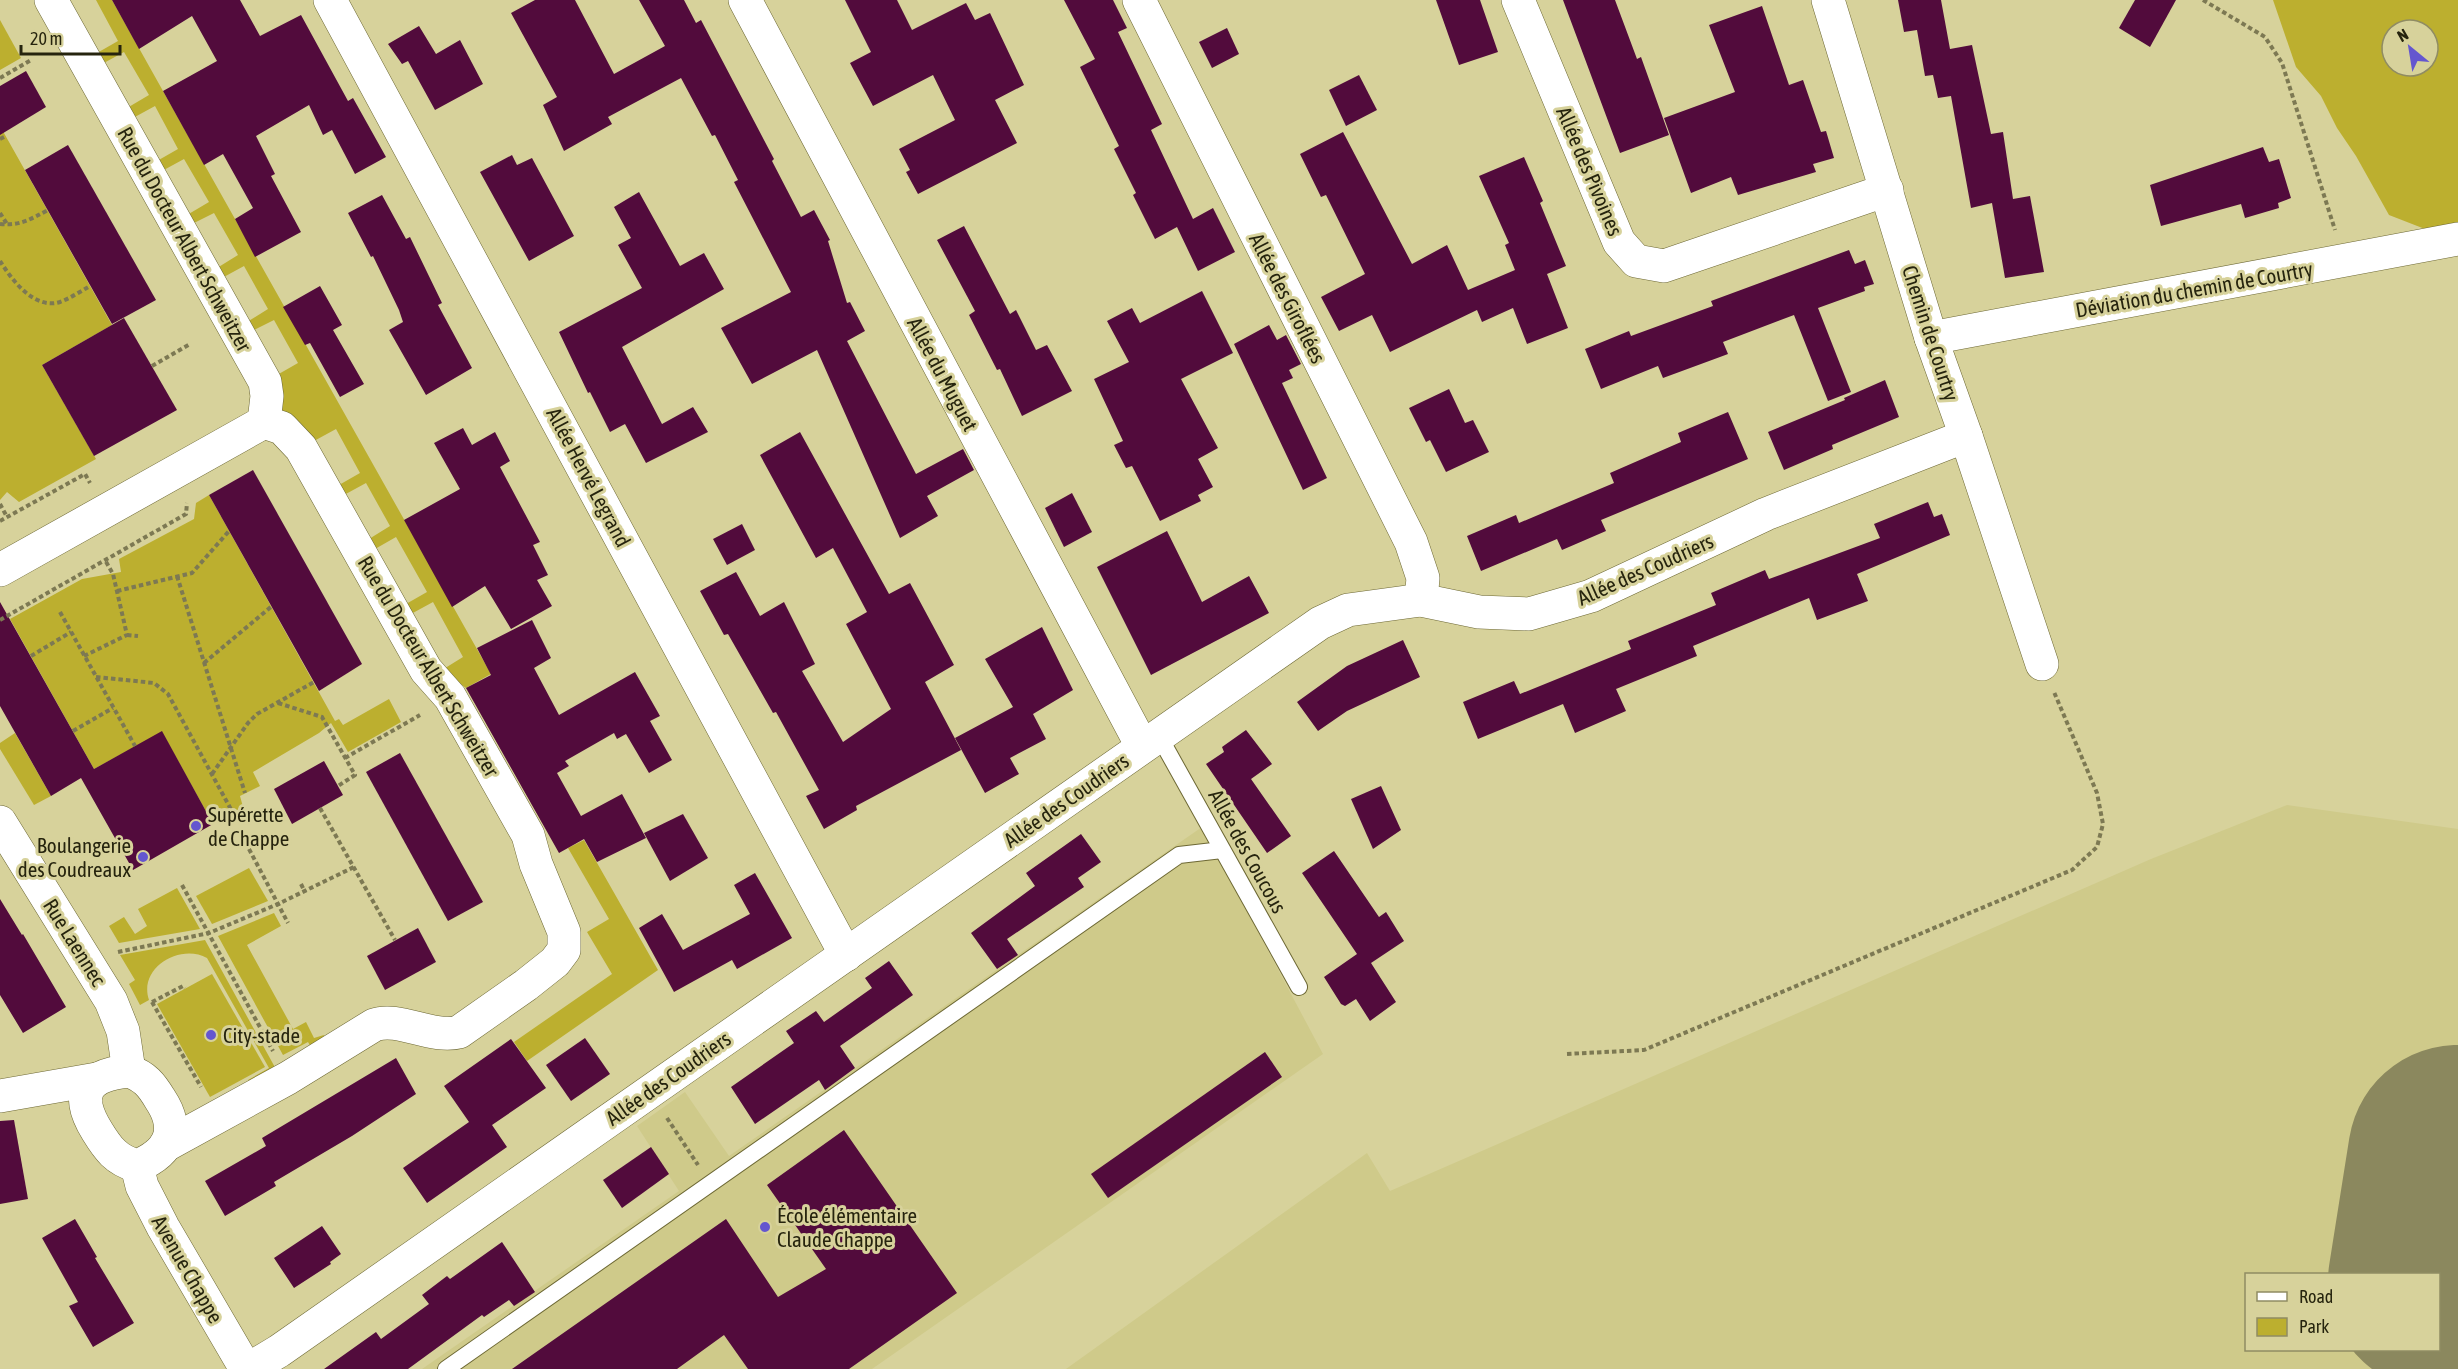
<svg xmlns="http://www.w3.org/2000/svg" width="2458" height="1369" font-family="'Asap Condensed',sans-serif">
<rect width="100%" height="100%" fill="#d7d29b"/>
<g fill="#cfca8a" fill-rule="evenodd">
<path d="M2287 805 2458 829V1369H1066L1367 1153 1390 1191 2151 859ZM2246 1274H2438V1350H2246Z"/>
<path d="M1202 827 1323 1054 872 1369H422L679 1191 637 1126 685 1092 729 1156Z"/>
</g>
<g fill="#bcaf2f" fill-rule="evenodd">
<path d="M96 0H112L163 91 491 674 466 688 442 670 463 657 433 602 411 614 406 604 427 592 396 537 375 549 369 539 390 526 366 483 344 495 339 485 360 473 336 429 314 441 301 424 280 409 277 375 298 363 274 320 252 331 247 322 268 309 244 266 222 278 217 268 238 255 214 213 192 224 187 215 209 202 184 159 162 171 157 161 178 149 155 106 133 118 127 108 149 95 124 52 102 64 97 53 118 41Z"/>
<path d="M2273 0H2458V222L2425 229 2389 215 2356 156 2337 128 2321 96 2296 67ZM2392 30H2428V66H2392Z"/>
<path d="M0 20 21 58 0 70Z"/>
<path d="M0 126 112 325 42 365 96 459 19 502 7 492 0 500Z"/>
<path d="M209 495 335 721 339 719 343 725 389 699 401 722 348 752 331 723 319 733 253 772 260 786 240 796 243 807 213 824 162 732 94 769 10 619 82 579 121 572 119 559 194 519 196 503Z"/>
<path d="M15 733 51 796 34 805 0 749V743Z"/>
<path d="M584 840 658 970 527 1061 514 1042 612 974 587 932 609 919 568 848Z"/>
<path d="M249 868 268 901 212 924 196 896Z"/>
<path d="M177 888 200 929 119 943 109 926 124 917 135 934 147 926 138 909Z"/>
<path d="M274 913 281 926 247 945 293 1029 306 1022 314 1038 324 1035 323 1040 312 1049 308 1042 283 1055 218 936Z"/>
<path d="M205 940 277 1071 250 1084 248 1080 269 1068 207 958C180 943 138 968 149 1000L140 1005 129 984 135 980 120 955Z"/>
<path d="M212 974 265 1067 210 1097 157 1004Z"/>
</g>
<g fill="none" stroke-linecap="round" stroke-linejoin="round">
<path stroke="#8b885e" stroke-width="220" d="M2438 1281 2458 1155"/>
</g>
<g fill="#520b3c">
<path d="M112 0H240L260 36 301 15 348 101 353 98 386 157 355 174 332 130 323 135 309 105 256 136 275 174 271 176 301 232 255 257 235 219 253 208 223 154 204 165 163 91 217 61 192 16 139 49Z"/>
<path d="M535 0H575L614 74 665 46 639 0H684L696 23 701 20 774 159 772 161 801 217 814 210 830 240 828 241 847 303 850 302 865 331 847 341 916 474 963 449 974 470 927 496 938 516 900 538 817 350 752 384 721 328 791 292 734 182 738 180 715 135 712 136 681 78 608 117 612 124 564 151 543 105 557 97 511 13Z"/>
<path d="M845 0H897L912 30 966 3 975 20 990 13 1024 85 995 100 1017 143 918 194 906 172 910 170 899 149 955 120 933 75 873 106 850 63 871 52Z"/>
<path d="M1064 0H1113L1127 28 1118 32 1162 124 1151 130 1193 219 1213 208 1235 252 1198 271 1177 227 1155 239 1133 195 1136 193 1114 149 1119 146 1080 67 1095 59Z"/>
<path d="M1436 0H1480L1498 52 1459 65Z"/>
<path d="M1563 0H1615L1637 59 1641 57 1669 135 1620 153Z"/>
<path d="M1898 0H1941L1950 49 1972 45 1991 134 2003 132 2013 199 2030 196 2044 272 2005 278 1992 203 1971 208 1951 96 1938 98 1933 75 1925 76 1917 30 1904 32Z"/>
<path d="M2135 0H2176L2150 47 2119 28Z"/>
<path d="M1762 6 1789 85 1803 80 1821 132 1826 131 1834 158 1813 164 1816 172 1738 195 1731 177 1691 193 1664 118 1735 92 1709 25Z"/>
<path d="M419 26 436 54 460 40 483 84 435 110 408 61 402 64 388 44Z"/>
<path d="M1227 28 1239 54 1212 68 1199 42Z"/>
<path d="M26 71 46 107 0 135V86Z"/>
<path d="M1359 75 1377 110 1346 126 1329 90Z"/>
<path d="M1343 132 1412 264 1447 245 1468 290 1515 270 1505 245 1509 243 1479 176 1524 157 1543 201 1540 203 1566 266 1547 274 1568 328 1527 344 1513 308 1482 322 1477 310 1390 352 1372 315 1339 331 1321 297 1365 274 1326 195 1321 197 1300 154Z"/>
<path d="M68 145 156 300 112 324 25 170Z"/>
<path d="M2263 147 2269 162 2279 159 2291 198 2278 203 2279 208 2245 218 2241 204 2161 226 2150 185Z"/>
<path d="M512 155 517 165 532 158 574 236 529 261 480 172Z"/>
<path d="M639 192 680 266 704 253 724 289 622 347 662 424 693 407 708 432 646 463 625 424 610 432 590 392 588 393 559 332 642 288 618 245 631 238 614 207Z"/>
<path d="M382 195 406 239 410 237 442 303 438 305 472 368 426 395 389 330 403 322 399 310 373 256 371 257 348 213Z"/>
<path d="M964 226 1010 314 1016 310 1036 350 1047 345 1072 391 1022 416 1000 369 997 370 969 315 975 311 937 240Z"/>
<path d="M1849 250 1855 264 1865 260 1874 284 1864 287 1865 291 1818 308 1851 392 1828 401 1794 315 1723 342 1728 354 1720 357 1663 378 1658 366 1601 389 1585 349 1629 331 1631 336 1713 306 1711 301Z"/>
<path d="M320 286 342 325 333 330 364 384 340 397 310 343 305 345 283 307Z"/>
<path d="M1202 291 1233 353 1181 379 1218 448 1198 459 1213 487 1198 495 1201 501 1160 521 1132 466 1126 468 1114 445 1123 441 1094 379 1129 362 1107 321 1132 308 1140 323Z"/>
<path d="M124 318 177 410 94 456 42 365Z"/>
<path d="M1269 325 1277 340 1286 335 1301 364 1289 370 1293 378 1282 383 1327 478 1303 490 1234 344Z"/>
<path d="M1885 380 1899 417 1832 445 1833 449 1784 470 1768 432 1845 400 1844 398Z"/>
<path d="M1449 389 1465 423 1473 420 1489 452 1446 472 1430 440 1426 442 1409 408Z"/>
<path d="M1728 412 1748 459 1601 520 1606 531 1562 550 1557 539 1481 571 1467 536 1516 515 1519 523 1614 483 1610 473 1681 442 1678 433Z"/>
<path d="M463 428 472 445 495 432 510 461 500 467 540 542 533 545 548 575 537 580 552 606 511 629 485 586 452 607 404 520 460 489 434 443Z"/>
<path d="M800 432 889 594 910 583 954 665 925 682 961 750 856 806 857 810 824 829 806 796 819 790 776 712 773 713 728 634 724 635 700 591 736 572 760 616 784 602 815 664 802 671 843 742 891 709 846 624 867 612 833 548 816 558 760 455Z"/>
<path d="M253 470 362 664 319 691 209 495Z"/>
<path d="M1072 493 1092 532 1064 547 1045 508Z"/>
<path d="M1928 502 1934 517 1942 514 1950 535 1857 574 1868 601 1817 620 1809 598 1693 646 1697 656 1616 689 1626 711 1575 733 1563 704 1478 739 1463 702 1514 681 1520 694 1631 649 1628 641 1716 605 1711 593 1765 570 1769 579 1880 538 1874 524Z"/>
<path d="M742 524 755 550 727 565 713 539Z"/>
<path d="M1167 531 1202 602 1249 576 1269 613 1151 675 1097 567Z"/>
<path d="M0 602 94 769 162 731 213 824 133 870 81 778 51 796 0 706Z"/>
<path d="M532 620 551 658 534 668 559 715 635 672 660 716 650 721 672 760 649 773 626 734 617 739 614 733 565 761 569 766 557 773 581 816 622 794 646 838 597 862 584 839 559 853 466 688 491 675 477 648Z"/>
<path d="M1042 627 1073 690 1033 714 1046 739 1010 758 1019 774 985 793 955 738 1013 707 985 659Z"/>
<path d="M1403 640 1420 677 1347 711 1318 731 1297 702 1347 666Z"/>
<path d="M1246 730 1272 764 1251 779 1291 836 1267 853 1206 764 1224 752 1222 747Z"/>
<path d="M400 753 483 902 448 921 366 772Z"/>
<path d="M324 761 343 795 292 824 274 789Z"/>
<path d="M1381 786 1401 830 1373 849 1351 799Z"/>
<path d="M683 814 708 858 670 881 644 833Z"/>
<path d="M1081 834 1101 862 1078 878 1084 887 1007 939 1018 955 997 969 971 933 1035 886 1026 873Z"/>
<path d="M1334 851 1379 917 1386 912 1404 941 1371 963 1396 1002 1370 1021 1356 999 1345 1006 1341 1004 1324 977 1357 954 1302 873Z"/>
<path d="M755 873 792 938 737 969 732 960 674 992 639 928 662 914 683 950 750 914 734 885Z"/>
<path d="M0 899 22 935 23 934 66 1007 23 1033 0 995Z"/>
<path d="M418 928 436 962 385 990 367 956Z"/>
<path d="M889 961 913 995 840 1046 855 1068 825 1090 819 1080 755 1124 731 1087 794 1043 786 1031 816 1011 824 1022 872 988 865 978Z"/>
<path d="M585 1038 610 1074 571 1101 546 1065Z"/>
<path d="M511 1039 546 1088 492 1125 507 1147 427 1203 403 1168 469 1122 444 1086Z"/>
<path d="M1265 1052 1282 1077 1108 1198 1091 1174Z"/>
<path d="M396 1058 416 1094 352 1136 274 1182 276 1186 225 1216 205 1181 266 1146 262 1138Z"/>
<path d="M14 1120 28 1199 0 1204V1121Z"/>
<path d="M844 1130 957 1293 849 1369H748L724 1335 677 1369H512L726 1219 778 1297 826 1269 767 1185Z"/>
<path d="M651 1147 669 1174 622 1208 603 1180Z"/>
<path d="M75 1219 97 1257 95 1258 134 1323 93 1347 69 1306 78 1302 42 1238Z"/>
<path d="M322 1226 341 1254 330 1262 331 1264 294 1288 274 1258Z"/>
<path d="M502 1242 535 1292 514 1306 509 1300 484 1317 482 1315 408 1369H324L376 1332 381 1339 429 1304 422 1295 447 1276 450 1279Z"/>
</g>
<g fill="none" stroke-linecap="round" stroke-linejoin="round">
<defs>
<g id="service">
<path d="M1159 736 1299 987"/>
<path d="M446 1369 1179 855 1222 850"/>
</g>
<g id="minor">
<path d="M51 0 265 382 267 396 264 422"/>
<path d="M330 0 846 955"/>
<path d="M745 0 1142 746"/>
<path d="M1139 0 1411 542 1423 578 1421 600"/>
<path d="M1518 0 1619 242 1636 261 1664 266 1887 190"/>
<path d="M1828 0 1931 338 1966 436 2042 664"/>
<path d="M1931 338 2458 239"/>
<path d="M0 570 264 422"/>
<path d="M0 822 111 1001 123 1031 129 1071"/>
<path d="M166 1145 288 1078 374 1025C399 1016 431 1039 459 1032L526 985 555 962 564 950V932L536 864 528 835 450 697 426 670 301 448 282 428 264 422"/>
<path d="M249 1369 279 1351 1320 623 1348 610 1421 600 1479 612 1529 614 1591 596 1766 514 1966 436"/>
</g>
<g id="tertiary">
<path d="M129 1071C145 1077 151 1084 160 1099 180 1129 171 1152 137 1166 116 1160 108 1149 97 1131 74 1094 86 1075 129 1071Z"/>
<path d="M0 1096 97 1079"/>
<path d="M137 1166 142 1186 163 1227 246 1369"/>
</g>
</defs>
<use href="#service" stroke="#6d6834" stroke-width="18"/>
<use href="#minor" stroke="#6d6834" stroke-width="34"/>
<use href="#tertiary" stroke="#6d6834" stroke-width="34"/>
<g stroke="#7d7953" stroke-width="4" stroke-dasharray="4.5 3" stroke-linecap="butt">
<path d="M2203 0 2265 37 2282 63 2335 230"/>
<path d="M0 78 31 60"/>
<path d="M0 139 6 136"/>
<path d="M0 213 7 224"/>
<path d="M0 224C20 226 31 219 48 210"/>
<path d="M0 261C12 280 34 310 60 302 71 298 81 291 90 286"/>
<path d="M152 366 190 344"/>
<path d="M0 504 7 517"/>
<path d="M0 521 85 474 90 483"/>
<path d="M177 576 245 793"/>
<path d="M117 591 192 573 229 531"/>
<path d="M60 612 135 746"/>
<path d="M0 620 186 514 187 503"/>
<path d="M127 635 138 636"/>
<path d="M31 656 71 632"/>
<path d="M84 656 127 635 113 574 105 560"/>
<path d="M204 663 272 606"/>
<path d="M96 677 154 683 168 694 233 813"/>
<path d="M278 703 322 717 355 775 338 786"/>
<path d="M73 731 113 708"/>
<path d="M345 758 420 715"/>
<path d="M212 774 248 723 257 714 314 682"/>
<path d="M320 808 395 940"/>
<path d="M249 849 288 923"/>
<path d="M301 884 305 892"/>
<path d="M182 885 273 1051"/>
<path d="M118 952 209 933 278 904 354 867"/>
<path d="M152 1002 201 1087"/>
<path d="M152 1002 183 986 185 988"/>
<path d="M1567 1054 1644 1050 2072 870 2097 847 2103 824 2097 793 2054 692"/>
<path d="M667 1118 698 1165"/>
</g>
<use href="#service" stroke="#fff" stroke-width="16"/>
<use href="#minor" stroke="#fff" stroke-width="33"/>
<use href="#tertiary" stroke="#fff" stroke-width="33"/>
</g>
<g fill="#6456cf" stroke="#d7d29b" stroke-width="2">
<circle cx="196" cy="826" r="6"/>
<circle cx="143" cy="857" r="6"/>
<circle cx="211" cy="1035" r="6"/>
<circle cx="765" cy="1227" r="6"/>
</g>
<g text-anchor="middle" dominant-baseline="central" stroke-width="6" stroke-linejoin="round" paint-order="stroke">
<g font-size="21" fill="#26240e" stroke="#d7d29b">
<text transform="translate(1590 171) rotate(67)">Allée des Pivoines</text>
<text transform="translate(185 239) rotate(61)">Rue du Docteur Albert Schweitzer</text>
<text transform="translate(2194 289) rotate(-10)">Déviation du chemin de Courtry</text>
<text transform="translate(1288 298) rotate(63)">Allée des Giroflées</text>
<text transform="translate(1931 333) rotate(72)">Chemin de Courtry</text>
<text transform="translate(943 374) rotate(62)">Allée du Muguet</text>
<text transform="translate(589 477) rotate(62)">Allée Hervé Legrand</text>
<text transform="translate(1645 569) rotate(-24)">Allée des Coudriers</text>
<text transform="translate(429 666) rotate(59)">Rue du Docteur Albert Schweitzer</text>
<text transform="translate(1066 800) rotate(-35)">Allée des Coudriers</text>
<text transform="translate(1248 851) rotate(61)">Allée des Coucous</text>
<text transform="translate(75 942) rotate(58)">Rue Laennec</text>
<text transform="translate(668 1078) rotate(-35)">Allée des Coudriers</text>
<text transform="translate(188 1269) rotate(60)">Avenue Chappe</text>
</g>
<g font-size="21" fill="#26240e" stroke="#d7d29b" text-anchor="start">
<text x="208" y="814">Supérette<tspan x="208" dy="24">de Chappe</tspan></text>
<text x="131" y="845" text-anchor="end">Boulangerie<tspan x="131" dy="24">des Coudreaux</tspan></text>
<text x="223" y="1035">City-stade</text>
<text x="777" y="1215">École élémentaire<tspan x="777" dy="24">Claude Chappe</tspan></text>
</g>
</g>
<rect x="2245" y="1273" width="195" height="78" fill="#d7d29b" stroke="#908c63" stroke-width="1.5"/>
<rect x="2257" y="1292" width="30" height="9" fill="#ffffff" stroke="#908c63" stroke-width="1.5"/>
<text x="2299" y="1303" font-size="18" fill="#26240e">Road</text>
<rect x="2257" y="1318" width="30" height="18" fill="#bcaf2f" stroke="#908c63" stroke-width="1.5"/>
<text x="2299" y="1333" font-size="18" fill="#26240e">Park</text>
<g transform="translate(2410 48) rotate(330)"><circle r="28" fill="#d7d29b" stroke="#908c63" stroke-width="1.5"/>
<path d="M0-4.5L10 22L0 15L-10 22Z" fill="#6456cf"/>
<text y="-9" font-size="16" font-weight="bold" text-anchor="middle" fill="#26240e">N</text>
</g>
<path d="M21 45v9h99v-9" fill="none" stroke="#26240e" stroke-width="3"/>
<text x="30" y="45" font-size="18" fill="#26240e" stroke="#d7d29b" stroke-width="4.5" paint-order="stroke">20 m</text>
</svg>
